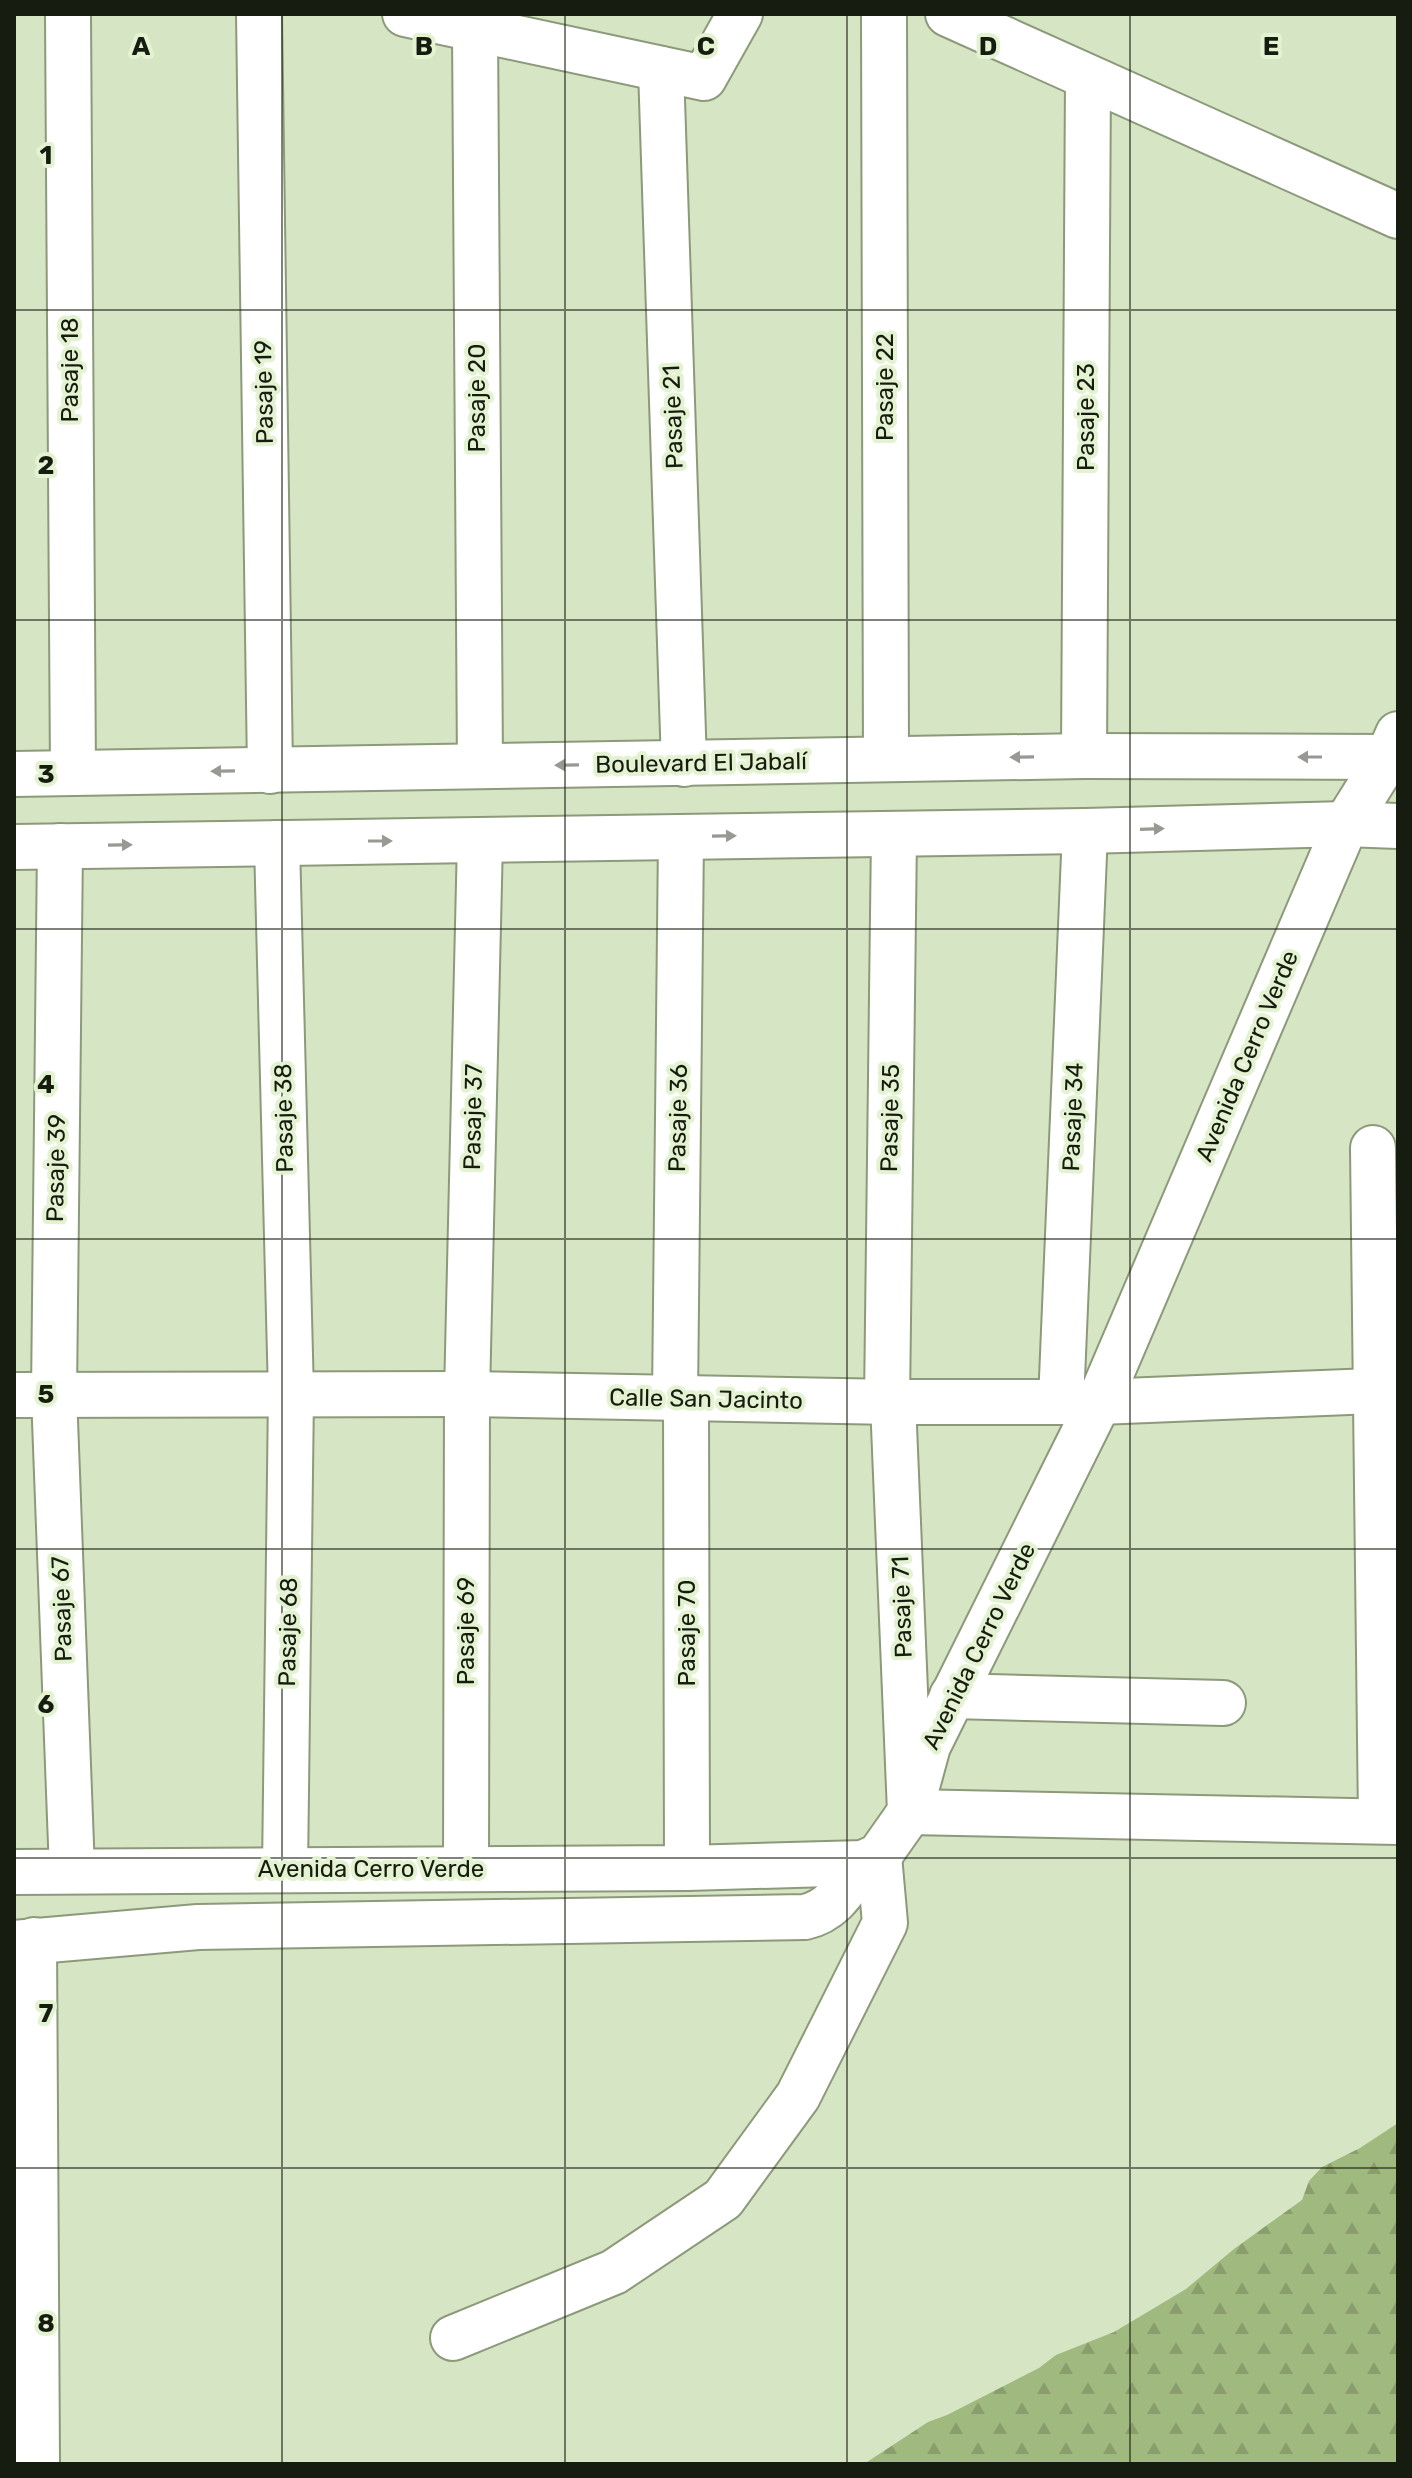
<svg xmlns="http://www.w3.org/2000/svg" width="1412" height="2478" font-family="Rubik,sans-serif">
<defs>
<pattern id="forest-firs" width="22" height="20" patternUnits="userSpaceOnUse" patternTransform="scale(2)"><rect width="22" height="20" fill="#a0b97e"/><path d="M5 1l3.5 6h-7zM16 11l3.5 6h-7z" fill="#899e6c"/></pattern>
</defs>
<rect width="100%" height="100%" fill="#d6e5c3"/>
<path fill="url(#forest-firs)" d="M1398 2123V2464H864L928 2422 947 2415 1039 2368 1056 2355 1114 2332 1186 2289 1234 2249 1302 2200 1309 2181 1322 2167 1360 2148Z"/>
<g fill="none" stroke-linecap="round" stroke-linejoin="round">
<defs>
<g id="minor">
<path d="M68 14 73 773"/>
<path d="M259 14 270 771"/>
<path d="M405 14 704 78 740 14"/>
<path d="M884 14 886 759"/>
<path d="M948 14 1398 216"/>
<path d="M475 29 480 766"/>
<path d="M661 69 684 764"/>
<path d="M1084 756 1088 78"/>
<path d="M14 774 1084 756 1388 757"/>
<path d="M277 843 291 1394 285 1870"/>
<path d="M60 846 54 1394 72 1871"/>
<path d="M14 847 1085 831 1346 824 1398 826"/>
<path d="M1373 1148 1381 1821"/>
<path d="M14 1395 467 1394 893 1402H1099L1398 1390"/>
<path d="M675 1398 681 837"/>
<path d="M686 1399 687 1868"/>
<path d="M887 1402 894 834"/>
<path d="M893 1402 910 1812 1398 1822"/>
<path d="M1061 1402 1085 831"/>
<path d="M952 1696 1223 1703"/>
<path d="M466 1869 467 1394 480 840"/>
<path d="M14 1872 687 1868 863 1863 879 1856 910 1812 928 1746 1099 1402 1346 824 1388 757 1398 734"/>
<path d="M34 1940 37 2464"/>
<path d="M14 1943 198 1927 805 1917C835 1910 846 1886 863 1863"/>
<path d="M453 2338 614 2272 723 2199 798 2096 885 1923 879 1856"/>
</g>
</defs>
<use href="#minor" stroke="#8c997a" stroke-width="48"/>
<use href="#minor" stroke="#fff" stroke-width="44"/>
</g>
<defs><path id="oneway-solid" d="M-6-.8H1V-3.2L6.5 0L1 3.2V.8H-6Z" transform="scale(2)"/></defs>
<g fill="#979993">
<use href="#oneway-solid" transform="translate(1022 757) rotate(179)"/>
<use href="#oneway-solid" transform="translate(1310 757) rotate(-180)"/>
<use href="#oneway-solid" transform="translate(567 765) rotate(179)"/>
<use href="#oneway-solid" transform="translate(223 771) rotate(179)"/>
<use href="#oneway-solid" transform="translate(1152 829) rotate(-2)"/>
<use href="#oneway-solid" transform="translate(724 836) rotate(-1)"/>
<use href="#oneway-solid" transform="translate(380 841)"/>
<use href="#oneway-solid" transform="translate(120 845) rotate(-1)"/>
</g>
<path fill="none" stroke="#171c10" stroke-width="2" stroke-opacity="0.55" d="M282 14V2464M565 14V2464M847 14V2464M1130 14V2464M14 310H1398M14 620H1398M14 929H1398M14 1239H1398M14 1549H1398M14 1858H1398M14 2168H1398"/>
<g text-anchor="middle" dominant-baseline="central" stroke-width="8" stroke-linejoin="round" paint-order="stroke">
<g font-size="24" fill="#171c10" stroke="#e3f2d0">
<text transform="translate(70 370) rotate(-90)">Pasaje 18</text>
<text transform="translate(885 387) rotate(-90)">Pasaje 22</text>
<text transform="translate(264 392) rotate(-91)">Pasaje 19</text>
<text transform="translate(477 398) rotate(-90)">Pasaje 20</text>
<text transform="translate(673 417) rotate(-92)">Pasaje 21</text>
<text transform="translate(1086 417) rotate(-90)">Pasaje 23</text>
<text transform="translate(701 763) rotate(-1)">Boulevard El Jabalí</text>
<text transform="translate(1247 1056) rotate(-67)">Avenida Cerro Verde</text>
<text transform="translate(473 1117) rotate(-89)">Pasaje 37</text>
<text transform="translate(1073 1117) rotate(-88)">Pasaje 34</text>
<text transform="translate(284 1118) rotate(-91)">Pasaje 38</text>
<text transform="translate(678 1118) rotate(-89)">Pasaje 36</text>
<text transform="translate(890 1118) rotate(-89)">Pasaje 35</text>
<text transform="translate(56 1168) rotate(-89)">Pasaje 39</text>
<text transform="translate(706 1399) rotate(1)">Calle San Jacinto</text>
<text transform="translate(902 1607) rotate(-92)">Pasaje 71</text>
<text transform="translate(62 1609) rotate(-92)">Pasaje 67</text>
<text transform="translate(466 1631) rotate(-90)">Pasaje 69</text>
<text transform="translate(288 1632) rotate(-89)">Pasaje 68</text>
<text transform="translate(687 1633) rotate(-90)">Pasaje 70</text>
<text transform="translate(979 1646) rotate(-64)">Avenida Cerro Verde</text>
<text x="371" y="1869">Avenida Cerro Verde</text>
</g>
</g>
<g font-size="26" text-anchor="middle" font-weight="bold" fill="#171c10" stroke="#e3f2d0" stroke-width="8" stroke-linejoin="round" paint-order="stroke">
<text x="141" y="55">A</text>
<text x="424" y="55">B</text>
<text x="706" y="55">C</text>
<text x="988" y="55">D</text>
<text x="1271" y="55">E</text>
<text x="46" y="164">1</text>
<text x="46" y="474">2</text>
<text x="46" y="783">3</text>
<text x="46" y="1093">4</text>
<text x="46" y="1403">5</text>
<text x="46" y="1713">6</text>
<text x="46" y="2022">7</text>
<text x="46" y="2332">8</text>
</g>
<rect width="1412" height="2478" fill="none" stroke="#171c10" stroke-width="32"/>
</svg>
